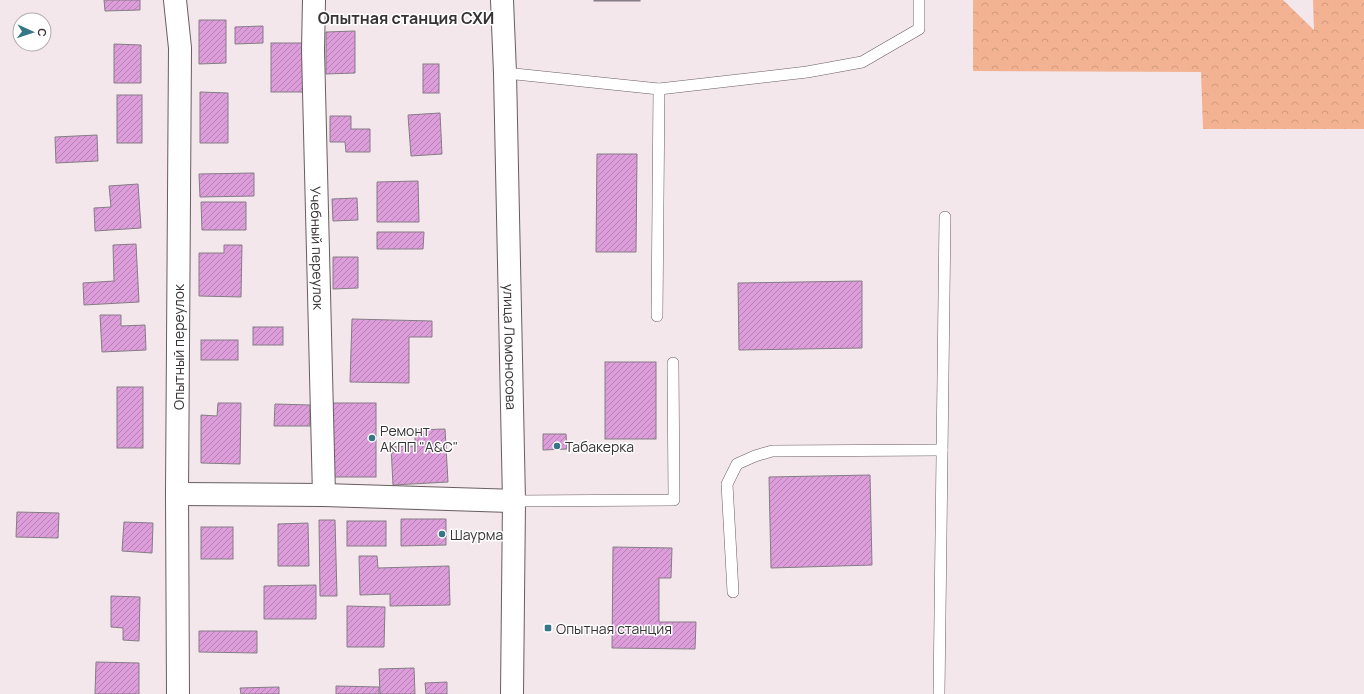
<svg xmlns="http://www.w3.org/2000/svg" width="1364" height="694" font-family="Manrope,sans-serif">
<defs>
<pattern id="forest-crowns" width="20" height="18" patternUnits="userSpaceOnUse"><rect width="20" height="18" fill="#f3b392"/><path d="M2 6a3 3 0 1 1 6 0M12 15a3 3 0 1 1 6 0" fill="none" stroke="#d19a7e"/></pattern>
<pattern id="building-hatch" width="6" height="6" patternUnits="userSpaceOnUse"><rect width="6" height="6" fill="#dc9dda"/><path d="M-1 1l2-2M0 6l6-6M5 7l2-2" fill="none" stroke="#b381b2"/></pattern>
</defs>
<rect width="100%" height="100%" fill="#f4e7ec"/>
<path fill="url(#forest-crowns)" d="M973 0H1283L1314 30 1313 0H1364V129H1203L1201 72 973 71Z"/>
<g fill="url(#building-hatch)" stroke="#857d85">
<path d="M104 0H140V10L105 11Z"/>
<rect x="594" y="0" width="46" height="1"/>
<path d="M199 20H226V63L199 64Z"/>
<path d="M263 26V43L235 44V27Z"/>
<path d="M355 31V73L326 74V32Z"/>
<rect x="271" y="43" width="32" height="49"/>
<path d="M114 44 141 45V83H114Z"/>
<rect x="423" y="64" width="16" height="29"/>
<path d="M200 92 228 93V143H200Z"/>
<rect x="117" y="95" width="25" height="48"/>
<path d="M440 113 442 154 411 156 408 115Z"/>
<path d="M330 116H351V129H370V152H346L345 142H330Z"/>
<path d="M97 135 98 161 56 163 55 137Z"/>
<path d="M597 154H637L636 252H596Z"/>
<path d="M254 173V196L200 197 199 174Z"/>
<path d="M418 181 419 222H377V182Z"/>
<path d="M138 184 141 228 95 231 94 208 111 207 109 186Z"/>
<path d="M357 198 358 220 333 221 332 199Z"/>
<path d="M201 202H246V230H202Z"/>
<path d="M377 232H424L423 249H377Z"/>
<path d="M136 244 139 302 84 305 83 283 114 281 113 245Z"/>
<path d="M224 245H242L241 297 199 296V253H224Z"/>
<path d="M333 257H358V288L333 289Z"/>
<path d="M862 281V348L739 350 738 283Z"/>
<path d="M100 315H121V326L145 325 146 350 102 352Z"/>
<path d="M352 319 432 321V337H409V383L350 382Z"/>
<rect x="253" y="327" width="30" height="18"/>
<rect x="201" y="340" width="37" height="20"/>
<rect x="605" y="362" width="51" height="77"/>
<rect x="117" y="387" width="26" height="61"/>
<path d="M218 403H241L240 464 201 463V415L217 416Z"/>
<rect x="332" y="403" width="44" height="74"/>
<path d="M275 404 310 405V426H274Z"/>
<path d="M445 429 448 482 393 485 391 447 415 446V430Z"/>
<path d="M543 434H566L567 449 543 450Z"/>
<path d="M870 475 872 565 771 568 769 477Z"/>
<path d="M17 512 59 513 58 538 16 537Z"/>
<path d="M401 519H446V545L401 546Z"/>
<path d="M319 520H335L337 596H320Z"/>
<rect x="347" y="521" width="39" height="25"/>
<path d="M124 522 153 523 152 553 122 551Z"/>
<path d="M308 523 309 566H278V524Z"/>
<rect x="201" y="527" width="32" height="32"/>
<path d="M613 547 672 548 671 578H659V622H696L695 649 612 648Z"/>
<path d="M359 556H377L378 568 449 566 450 605 390 606V594L360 595Z"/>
<path d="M316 585V619H264V586Z"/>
<path d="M111 596 140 597 139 641 123 640V628L111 627Z"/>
<path d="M347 606 385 607 384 647H347Z"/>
<path d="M199 631H257V653L199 652Z"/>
<path d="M96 662 139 663V694H95Z"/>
<path d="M414 668 415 694H380L379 669Z"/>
<path d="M447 682V694H426L425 683Z"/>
<path d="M336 686 379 687V694H336Z"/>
<path d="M279 687V694H241L240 688Z"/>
</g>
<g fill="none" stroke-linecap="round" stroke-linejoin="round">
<defs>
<g id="lane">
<path d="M505 73 659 89 807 72 862 62 919 29V0"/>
<path d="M657 316 659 89"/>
<path d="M514 501 674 500 673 363"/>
<path d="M733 592 727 484 737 464 755 456 772 451 942 450"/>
<path d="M939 694 945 217"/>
</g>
<g id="street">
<path d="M175 0 180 48 177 494 178 694"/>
<path id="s1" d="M314 0 313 50 324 495"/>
<path d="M177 494 324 495 514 501"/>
</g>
<g id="secondary">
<path id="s2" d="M502 0 505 73 514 501 512 694"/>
</g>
</defs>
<use href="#lane" stroke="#685d61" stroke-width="12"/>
<use href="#street" stroke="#685d61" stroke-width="24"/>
<use href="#secondary" stroke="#685d61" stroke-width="24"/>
<use href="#lane" stroke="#fff" stroke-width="11"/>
<use href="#street" stroke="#fff" stroke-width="22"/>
<use href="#secondary" stroke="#fff" stroke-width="22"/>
</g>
<g fill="#357789" stroke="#fff" stroke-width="1.5">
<circle cx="372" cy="438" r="4"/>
<circle cx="557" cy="446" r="4"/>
<circle cx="442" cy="534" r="4"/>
<rect x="544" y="624" width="8" height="8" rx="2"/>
</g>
<g text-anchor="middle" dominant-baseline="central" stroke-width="3" stroke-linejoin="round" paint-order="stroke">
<g font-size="14" fill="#373234" stroke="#fff">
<text stroke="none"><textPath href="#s1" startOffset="248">Учебный переулок</textPath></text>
<text transform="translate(178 347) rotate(-90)">Опытный переулок</text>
<text stroke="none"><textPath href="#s2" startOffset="347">улица Ломоносова</textPath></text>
</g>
<g font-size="14" fill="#373234" stroke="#fff" text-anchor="start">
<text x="380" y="430">Ремонт<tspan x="380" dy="16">АКПП "A&amp;C"</tspan></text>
<text x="565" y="446">Табакерка</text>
<text x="450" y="534">Шаурма</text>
<text x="556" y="628">Опытная станция</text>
</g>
<g font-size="16" font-weight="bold" fill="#373234" stroke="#fff">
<text x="406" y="18">Опытная станция СХИ</text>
</g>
</g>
<g transform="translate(32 32) rotate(93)"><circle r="19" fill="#ffffff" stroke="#afadae"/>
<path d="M0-3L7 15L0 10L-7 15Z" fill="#357789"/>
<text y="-6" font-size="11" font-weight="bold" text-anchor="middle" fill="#373234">С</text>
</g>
</svg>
